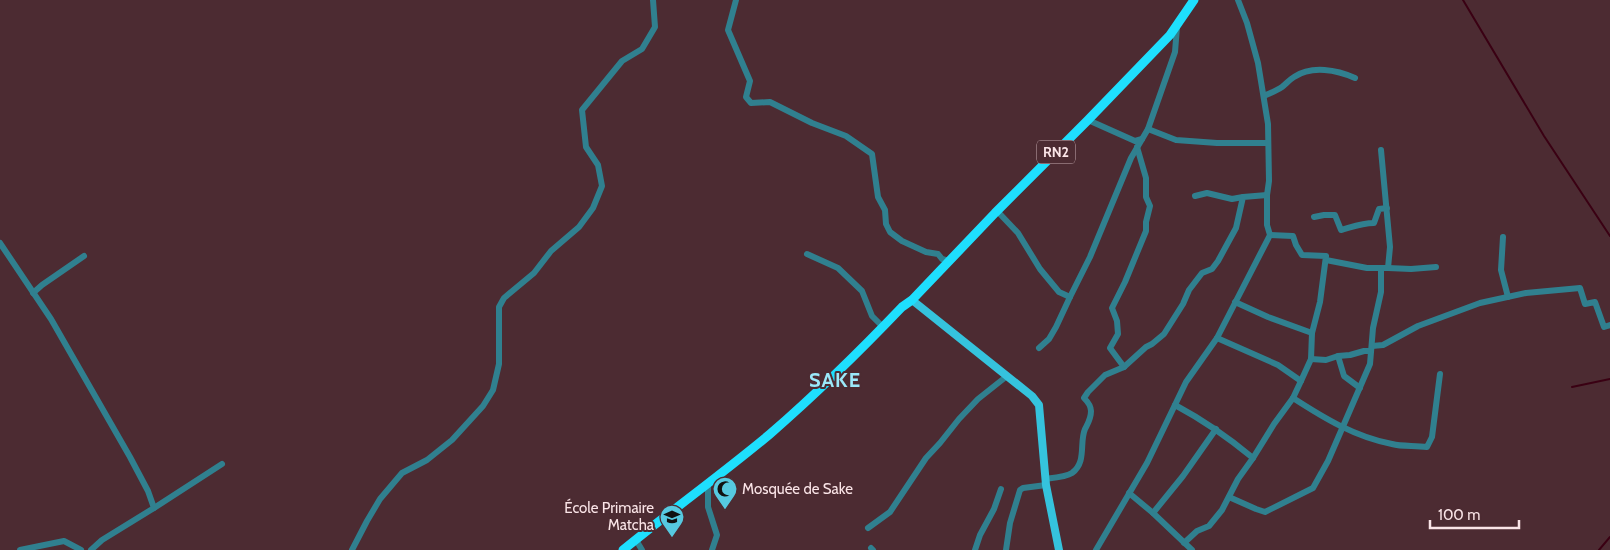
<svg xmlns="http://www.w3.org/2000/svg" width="1610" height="550" font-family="Cabin,sans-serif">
<rect width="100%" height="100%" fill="#4c2b32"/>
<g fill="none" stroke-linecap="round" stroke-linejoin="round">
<g stroke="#3a0013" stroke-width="2">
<path d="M1463 0 1544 136 1610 236"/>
<path d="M1572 387 1610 379"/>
<path d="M1599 550 1610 537"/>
</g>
<g stroke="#30808f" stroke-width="6">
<path d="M736 0 728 30 750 81 746 97 751 103 770 102 812 123 846 136 872 154 878 197 885 210 886 224 890 232 902 241 926 252 938 254 942 259 949 261"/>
<path d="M1264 96C1270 93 1276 91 1282 87 1286 84 1289 80 1294 77 1312 65 1337 70 1355 78"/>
<path d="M1088 120 1135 141 1142 139"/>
<path d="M1148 129 1176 140 1217 143H1268"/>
<path d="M1381 150 1390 247 1388 268"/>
<path d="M1195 196 1207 193 1232 199 1243 197"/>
<path d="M995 213H999L1018 233 1040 269 1059 292 1070 297"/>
<path d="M1314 217 1324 215H1335L1341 230C1352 227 1362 223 1374 223L1379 209 1387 208"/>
<path d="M1503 237 1501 270 1508 297"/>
<path d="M0 243 51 319 130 457 148 491 154 508 102 540 91 550"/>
<path d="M807 254 838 268 862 291 872 316 883 327"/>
<path d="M1326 260 1367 268H1388L1411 269 1436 267"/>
<path d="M33 293 42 285 84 256"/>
<path d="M1235 302 1268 317 1312 333"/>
<path d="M1217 338 1278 365 1301 381"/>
<path d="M1372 346 1383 345 1418 326 1480 303 1526 293 1580 288 1585 304 1595 302 1604 327 1610 325"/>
<path d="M1039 348 1049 339 1056 327 1070 297 1090 257 1131 158 1148 129 1175 52 1177 27"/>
<path d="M1338 356 1344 376 1360 388"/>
<path d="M1311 359 1326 360 1338 356 1350 355 1364 351H1371"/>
<path d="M1124 367 1110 348 1118 334 1117 321 1112 308 1125 282 1146 231V222L1150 206 1146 197V178L1137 147"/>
<path d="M1293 398C1324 418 1355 437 1392 444 1403 447 1415 445 1427 447L1432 437 1440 374"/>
<path d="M1175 405C1203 420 1229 438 1253 458"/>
<path d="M1045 479C1053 478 1066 477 1072 473 1087 462 1079 443 1085 429 1088 423 1091 419 1091 411 1091 406 1088 402 1084 398L1088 392 1105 375 1124 367 1146 347 1152 344 1164 334 1183 304 1189 290 1202 273 1212 269 1218 261 1236 228 1243 197 1267 195"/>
<path d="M708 484V507L717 535 712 550"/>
<path d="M1129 493 1153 513 1192 550"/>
<path d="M1229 497 1256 509 1265 512 1313 488 1328 461 1370 364 1373 328 1381 292V268"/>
<path d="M154 508 222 464"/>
<path d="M1153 513 1183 476 1216 429"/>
<path d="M868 528 890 512 926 458 940 443 959 419 978 399 1007 376"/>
<path d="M636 540 642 550"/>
<path d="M1184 543 1197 531 1209 526 1222 510 1238 479 1253 458 1274 424 1293 398 1301 381 1311 359 1312 333 1320 302 1326 256 1302 255 1296 245 1293 236 1270 235"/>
<path d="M871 548 873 550"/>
<path d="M20 550 64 541 81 550"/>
<path d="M352 550 367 521 380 499 402 473 427 460 452 440 483 406 493 390 499 364V307L504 298 534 273 551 251 579 227 593 208 602 186 598 165 586 147 582 110 622 61 642 49 655 27 653 0"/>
<path d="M975 550 980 535 994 509 1001 489"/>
<path d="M1006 550 1010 523 1020 490 1023 488 1046 485"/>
<path d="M1096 550 1147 463 1186 382 1217 338 1270 235 1267 225V195L1269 181 1268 124 1258 63 1247 23 1238 0"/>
</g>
<path stroke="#35c3dd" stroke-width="8" d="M912 300 1032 396 1039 405 1046 485 1059 550"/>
<path stroke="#1edffe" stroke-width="9" d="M623 550C672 510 722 474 770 434 816 394 860 351 902 307L912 300 995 213 1088 120 1170 35 1194 0"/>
</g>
<defs>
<symbol id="mosque-pin" viewBox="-11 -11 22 30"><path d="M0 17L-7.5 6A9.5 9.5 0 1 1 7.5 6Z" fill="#56c9e0" stroke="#4c2b32"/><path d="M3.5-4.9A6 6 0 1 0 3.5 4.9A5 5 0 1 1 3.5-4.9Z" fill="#111"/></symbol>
<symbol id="school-pin" viewBox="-11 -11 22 30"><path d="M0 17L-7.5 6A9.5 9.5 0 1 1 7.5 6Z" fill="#56c9e0" stroke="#4c2b32"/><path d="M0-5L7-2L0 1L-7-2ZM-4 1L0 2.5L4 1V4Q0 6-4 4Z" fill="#111"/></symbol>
</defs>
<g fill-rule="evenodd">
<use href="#mosque-pin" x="711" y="475" width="28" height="38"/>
<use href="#school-pin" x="658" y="503" width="28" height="38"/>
</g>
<g text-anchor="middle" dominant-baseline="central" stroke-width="4" stroke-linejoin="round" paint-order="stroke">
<rect fill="#4c2b32" stroke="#c6acb1" stroke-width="1" x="1037" y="140.5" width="38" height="23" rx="4"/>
<g font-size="14" font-weight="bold" fill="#fae4e7">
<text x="1056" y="152">RN2</text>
</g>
<g font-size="15" fill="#fae4e7" stroke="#4c2b32" text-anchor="start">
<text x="742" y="489">Mosquée de Sake</text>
<text x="654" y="508" text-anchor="end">École Primaire<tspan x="654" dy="17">Matcha</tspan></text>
</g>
<g font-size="20" font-weight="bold" letter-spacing="1" fill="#9be9fa" stroke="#4c2b32">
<text x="835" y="380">SAKE</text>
</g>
</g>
<path d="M1430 520v8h89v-8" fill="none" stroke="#fae4e7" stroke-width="2.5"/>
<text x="1438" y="520" font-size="15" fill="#fae4e7" stroke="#4c2b32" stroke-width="4" paint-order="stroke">100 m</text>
</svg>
